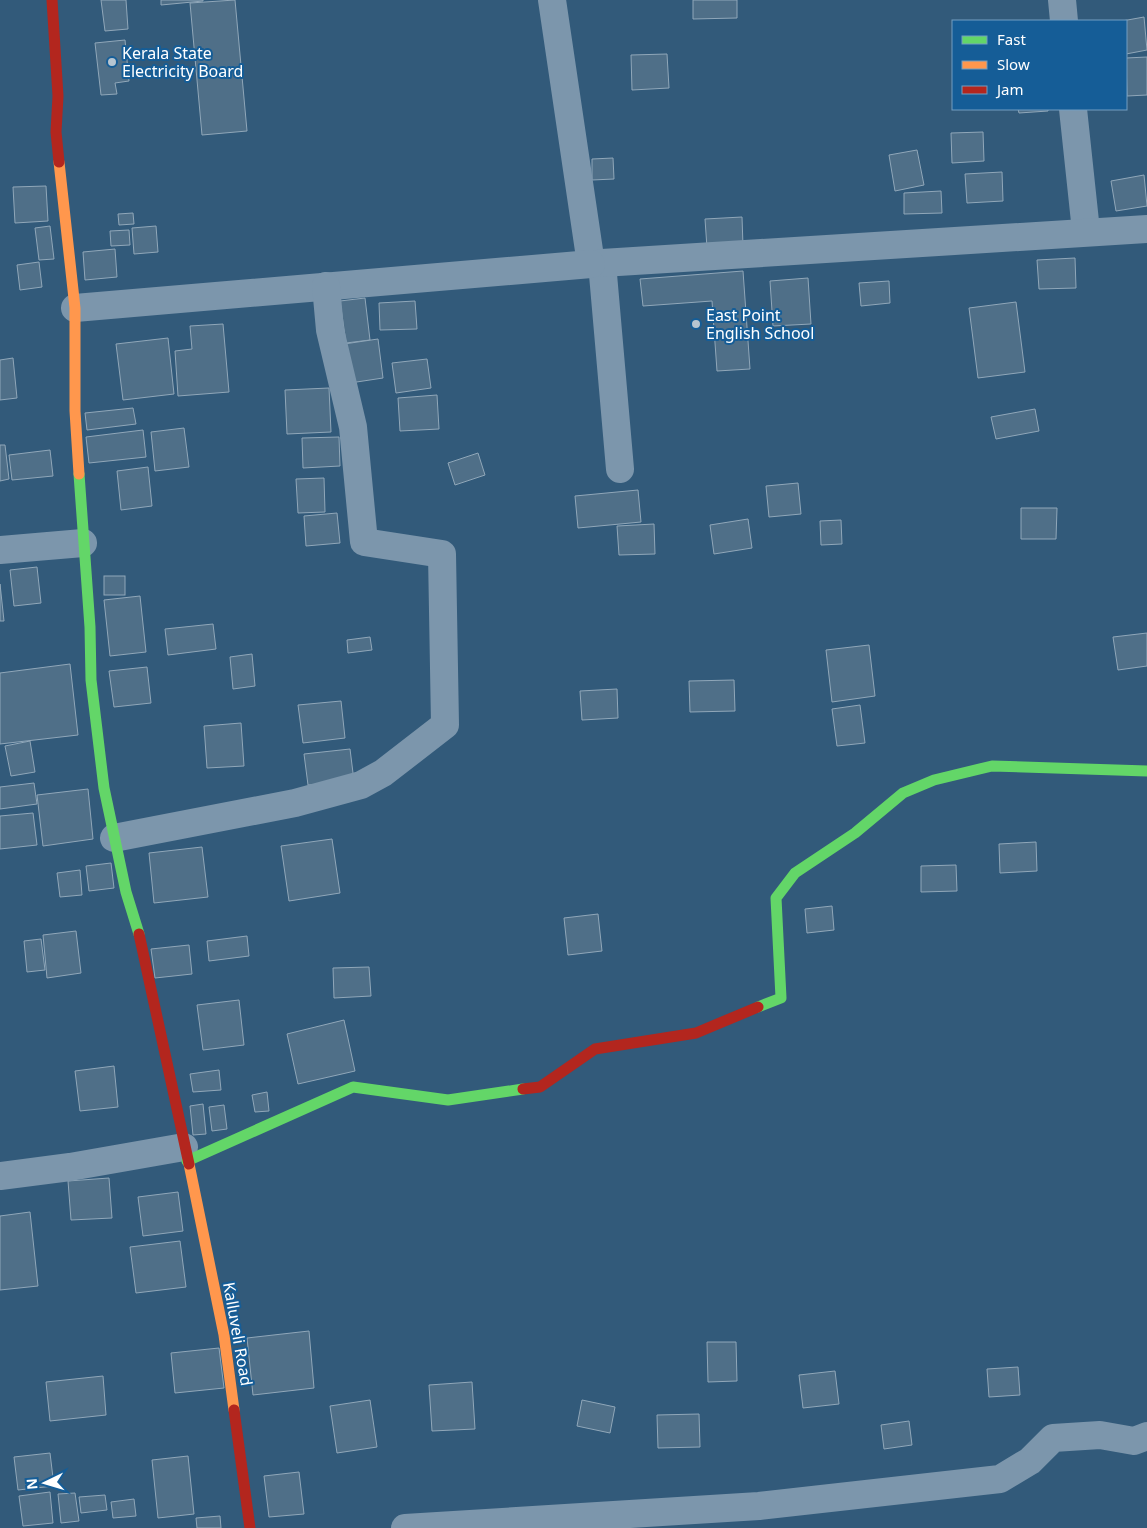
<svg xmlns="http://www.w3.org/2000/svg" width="1147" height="1528" font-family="'Noto Sans',sans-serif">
<rect width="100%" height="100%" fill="#325a7a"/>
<g fill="#4f6f88" stroke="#90a7b9">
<path d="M101 0H126L128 29 105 31Z"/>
<path d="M161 0H203V1L161 5Z"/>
<path d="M235 0 247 131 202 135 190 3Z"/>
<path d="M693 0H737V18L693 19Z"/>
<path d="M1144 17 1147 50 1126 54V21H1122Z"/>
<path d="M125 40 129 81 115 83 117 94 101 95 95 43Z"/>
<path d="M667 54 669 88 632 90 631 55Z"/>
<path d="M1147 57V95L1127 96 1126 58Z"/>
<path d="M1018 109H1048V111L1019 113Z"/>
<path d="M983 132 984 161 952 163 951 133Z"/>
<path d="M917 150 924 185 895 191 889 155Z"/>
<path d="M613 158 614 179 592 180V159Z"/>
<path d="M1002 172 1003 201 967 203 965 174Z"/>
<path d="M1144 175 1147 206 1116 211 1111 181Z"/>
<path d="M46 186 48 221 15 223 13 187Z"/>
<path d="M941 191 942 213 904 214V193Z"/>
<path d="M133 213 134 224 119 225 118 214Z"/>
<path d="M742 217 743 246 707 248 705 219Z"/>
<path d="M50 226 54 259 39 260 35 228Z"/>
<path d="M156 226 158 252 134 254 132 228Z"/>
<path d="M129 230 130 245 111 246 110 231Z"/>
<path d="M115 249 117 277 85 280 83 252Z"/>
<path d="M1075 258 1076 288 1039 289 1037 260Z"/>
<path d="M39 262 42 287 20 290 17 265Z"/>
<path d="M743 271 750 369 717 371 712 301 643 306 640 279Z"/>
<path d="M808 278 811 324 773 326 770 281Z"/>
<path d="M889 281 890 303 861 306 859 283Z"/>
<path d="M365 298 370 340 346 343 340 301Z"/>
<path d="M415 301 417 329 380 330 379 303Z"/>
<path d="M1016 302 1025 372 978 378 969 308Z"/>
<path d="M223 324 229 392 178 396 175 351 192 349 190 326Z"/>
<path d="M168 338 174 394 123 400 116 344Z"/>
<path d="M378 339 383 378 350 383 344 344Z"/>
<path d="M13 358 17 398 0 400V360Z"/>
<path d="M427 359 431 388 396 393 392 363Z"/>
<path d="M329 388 331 432 287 434 285 390Z"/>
<path d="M437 395 439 429 400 431 398 398Z"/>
<path d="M133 408 136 424 87 430 85 413Z"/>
<path d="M1035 409 1039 431 996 439 991 417Z"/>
<path d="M184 428 189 467 155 471 151 432Z"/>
<path d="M143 430 146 457 89 463 86 437Z"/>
<path d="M339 437 340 466 303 468 302 438Z"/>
<path d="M0 445H5L9 479 0 481Z"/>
<path d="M50 450 53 476 12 480 9 455Z"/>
<path d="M478 453 485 475 455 485 448 463Z"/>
<path d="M148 467 152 506 121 510 117 471Z"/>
<path d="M324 478 325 512 298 513 296 479Z"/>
<path d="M798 483 801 514 769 517 766 486Z"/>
<path d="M638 490 641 522 578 528 575 496Z"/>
<path d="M1021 508H1057L1056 539H1021Z"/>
<path d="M337 513 340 543 306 546 304 516Z"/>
<path d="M748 519 752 548 714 554 710 525Z"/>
<path d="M841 520 842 544 821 545 820 521Z"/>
<path d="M654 524 655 554 619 555 617 526Z"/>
<path d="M37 567 41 603 14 606 10 570Z"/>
<rect x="104" y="576" width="21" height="19"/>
<path d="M0 584 4 621H0Z"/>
<path d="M140 596 146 652 110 656 104 600Z"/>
<path d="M213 624 216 649 168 655 165 629Z"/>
<path d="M1147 633V666L1118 670 1113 637Z"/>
<path d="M370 637 372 650 348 653 347 640Z"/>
<path d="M869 645 875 696 832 702 826 650Z"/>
<path d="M252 654 255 686 233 689 230 657Z"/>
<path d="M70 664 78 735 0 744V673Z"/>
<path d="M147 667 151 703 114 707 109 671Z"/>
<path d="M734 680 735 711 690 712 689 681Z"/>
<path d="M617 689 618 718 582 720 580 691Z"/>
<path d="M341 701 345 738 303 743 298 705Z"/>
<path d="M860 705 865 743 837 746 832 709Z"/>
<path d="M241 723 244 766 207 768 204 726Z"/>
<path d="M30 741 35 772 11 776 5 746Z"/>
<path d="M350 749 354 781 308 785 304 754Z"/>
<path d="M34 783 37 804 0 809V787Z"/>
<path d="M88 789 93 839 43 846 37 795Z"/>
<path d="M33 813 37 845 0 849V816Z"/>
<path d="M332 839 340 893 289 901 281 846Z"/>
<path d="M1036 842 1037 871 1000 873 999 844Z"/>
<path d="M202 847 208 897 154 903 149 853Z"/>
<path d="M111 863 114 888 89 891 86 866Z"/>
<path d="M956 865 957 891 921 892V866Z"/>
<path d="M80 870 82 895 60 897 57 873Z"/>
<path d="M832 906 834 930 807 933 805 909Z"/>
<path d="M598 914 602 951 568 955 564 918Z"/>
<path d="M76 931 81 973 47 978 43 935Z"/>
<path d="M247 936 249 956 209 961 207 941Z"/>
<path d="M41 939 45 970 27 972 24 941Z"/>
<path d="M189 945 192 974 155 978 151 949Z"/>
<path d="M369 967 371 996 334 998 333 968Z"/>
<path d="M239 1000 244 1045 203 1050 197 1005Z"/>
<path d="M344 1020 355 1071 298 1084 287 1034Z"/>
<path d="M114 1066 118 1107 80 1111 75 1071Z"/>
<path d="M219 1070 221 1090 193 1092 190 1074Z"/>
<path d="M267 1092 269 1111 255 1112 252 1095Z"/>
<path d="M203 1104 206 1134 193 1135 190 1106Z"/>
<path d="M224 1105 227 1129 212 1131 209 1107Z"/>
<path d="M109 1178 112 1218 71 1220 68 1181Z"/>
<path d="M178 1192 183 1231 143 1236 138 1197Z"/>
<path d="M30 1212 38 1286 0 1290V1216Z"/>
<path d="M180 1241 186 1287 136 1293 130 1247Z"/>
<path d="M309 1331 314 1388 253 1395 247 1338Z"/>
<path d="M707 1342H736L737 1381 708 1382Z"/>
<path d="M219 1348 224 1388 175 1393 171 1353Z"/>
<path d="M1018 1367 1020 1395 989 1397 987 1369Z"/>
<path d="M835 1371 839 1404 803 1408 799 1375Z"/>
<path d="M103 1376 106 1415 50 1421 46 1382Z"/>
<path d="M472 1382 475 1429 432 1431 429 1385Z"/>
<path d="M370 1400 377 1447 337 1453 330 1406Z"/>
<path d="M582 1400 615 1407 610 1433 577 1426Z"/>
<path d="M699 1414 700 1447 658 1448 657 1415Z"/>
<path d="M909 1421 912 1445 884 1449 881 1425Z"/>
<path d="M50 1453 54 1486 18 1490 14 1457Z"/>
<path d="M188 1456 194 1514 158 1518 152 1460Z"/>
<path d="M299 1472 304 1514 269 1517 264 1476Z"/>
<path d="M50 1492 53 1523 23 1526 19 1496Z"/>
<path d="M75 1493 79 1521 61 1523 58 1494Z"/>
<path d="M105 1495 107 1510 81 1513 79 1497Z"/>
<path d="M134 1499 136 1516 113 1518 111 1502Z"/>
<path d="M220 1516 221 1528H197L196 1518Z"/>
</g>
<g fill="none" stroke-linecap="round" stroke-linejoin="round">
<g stroke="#7c96ac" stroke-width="28">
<path d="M552 0 591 264 602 263 620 469"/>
<path d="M1062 0 1064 21"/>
<path d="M1073 109 1086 231"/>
<path d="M602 263 1147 229"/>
<path d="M75 308 591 264"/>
<path d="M0 550 83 543"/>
<path d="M114 838 295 803 361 785 383 773 445 725 442 554 364 542 353 427 330 330 326 286"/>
<path d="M0 1176 70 1167 184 1147"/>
<path d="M405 1528 759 1506 1000 1479 1030 1461 1053 1438 1100 1435 1134 1441 1147 1436"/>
</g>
<g stroke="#63d668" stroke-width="11">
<path d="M79 474 90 627 91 680 104 788 126 892 139 934"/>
<path d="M758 1007 781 998 776 898 795 873 855 833 903 793 934 780 992 766 1147 771"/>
<path d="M187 1161 353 1087 448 1100 523 1089"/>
</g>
<g stroke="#ff974d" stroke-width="11">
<path d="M59 162 75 308V411L79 474"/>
<path d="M189 1164 224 1335 234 1410"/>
</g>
<g stroke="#b3261e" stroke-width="11">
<path d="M52 0 58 96 56 132 59 162"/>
<path d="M139 934 189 1164"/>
<path d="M523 1089 540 1087 595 1049 696 1033 758 1007"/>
<path d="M234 1410 250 1528"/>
</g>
</g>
<g fill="#b7c5d0" stroke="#155d97" stroke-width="2">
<circle cx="112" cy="62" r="5"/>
<circle cx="696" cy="324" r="5"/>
</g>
<g text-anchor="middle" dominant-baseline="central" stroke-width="4" stroke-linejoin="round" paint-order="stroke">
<g font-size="16" fill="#fff" stroke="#155d97" text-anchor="start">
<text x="122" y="53">Kerala State<tspan x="122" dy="18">Electricity Board</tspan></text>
<text x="706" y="315">East Point<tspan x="706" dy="18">English School</tspan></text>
</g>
<g font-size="16" fill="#fff" stroke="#155d97">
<text transform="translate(238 1334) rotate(80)">Kalluveli Road</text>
</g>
</g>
<rect x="952" y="20" width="175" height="90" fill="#155d97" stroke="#739ec1"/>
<rect x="962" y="36" width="25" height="8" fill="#63d668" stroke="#739ec1"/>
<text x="997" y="45" font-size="15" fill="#ffffff">Fast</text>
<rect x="962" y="61" width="25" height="8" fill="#ff974d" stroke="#739ec1"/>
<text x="997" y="70" font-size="15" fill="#ffffff">Slow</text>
<rect x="962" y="86" width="25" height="8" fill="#b3261e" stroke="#739ec1"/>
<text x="997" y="95" font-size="15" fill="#ffffff">Jam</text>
<g transform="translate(45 1483) rotate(265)" stroke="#155d97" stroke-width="4" paint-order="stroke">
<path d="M0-4L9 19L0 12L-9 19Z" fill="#ffffff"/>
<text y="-8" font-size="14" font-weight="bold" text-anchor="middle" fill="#ffffff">N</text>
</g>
</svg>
